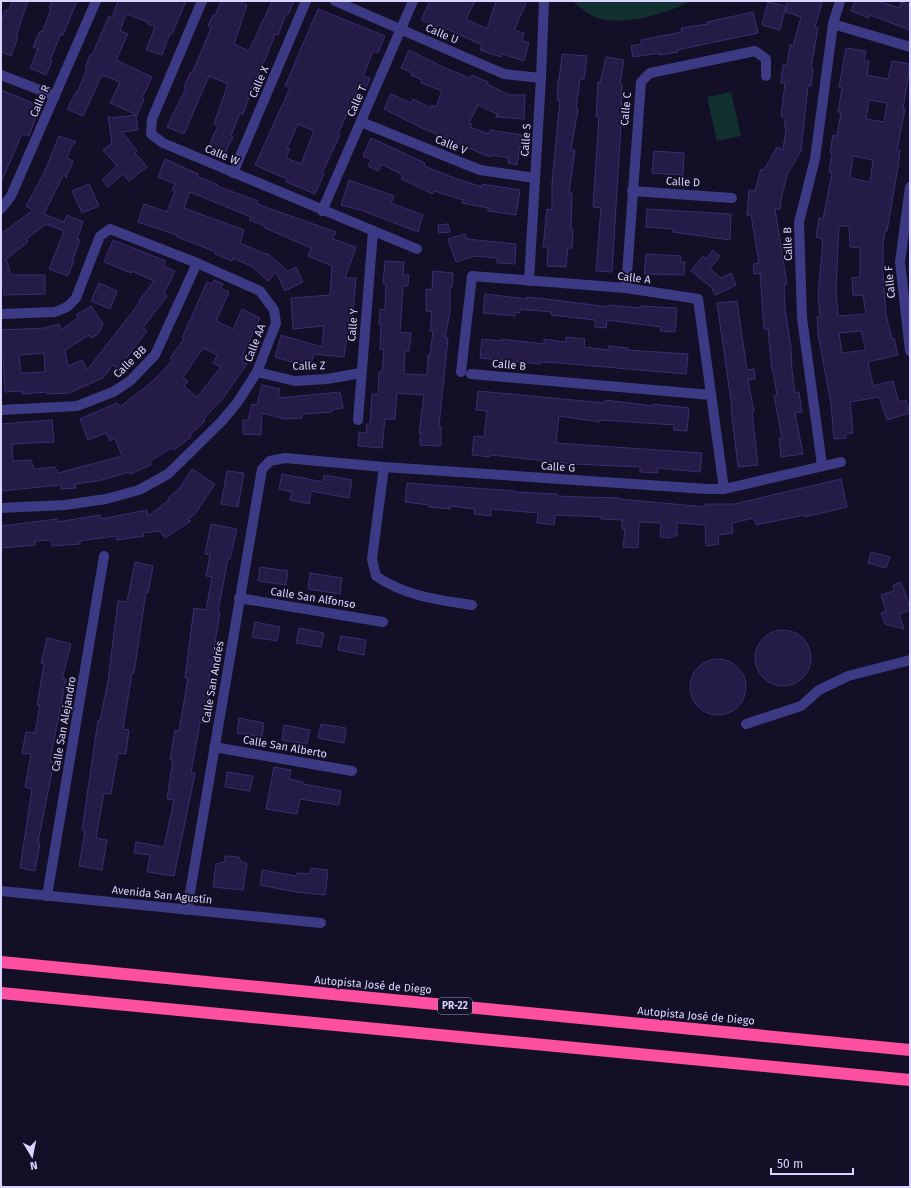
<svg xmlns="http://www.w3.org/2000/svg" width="911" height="1188" font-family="'Fira Sans',sans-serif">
<rect width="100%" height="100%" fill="#130f26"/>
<g fill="#12302f">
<path d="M572 1H692C665 13 631 25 601 19 590 17 581 7 572 1Z"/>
<path d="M731 92 741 136 717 141 707 97Z"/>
</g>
<g fill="#241b47" stroke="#3b2d73" fill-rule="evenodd">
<path d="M13 1H28L16 36 18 37 11 56 1 52V22L5 10 8 11Z"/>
<path d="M52 1H77L63 35 61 34 50 60 52 61 46 75 30 68 38 49 33 47 40 31 42 32 51 9 49 8Z"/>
<path d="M118 1H186L172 34 170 33 162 55 146 50 155 27 147 24 148 22 126 14 120 31 128 34 116 60 152 77 142 98 144 99 137 115 110 103 120 82 102 75 83 116 67 109 76 92 77 93 87 69 85 68 90 55H92L109 16 112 18Z"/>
<path d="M221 1H238L247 5 234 44 249 51 272 1H294L288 15 286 14 278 35 275 34 265 60 247 97 249 98 243 114 240 113 231 136 233 137 224 155 208 147 218 126 214 124 228 84 209 76 184 134 167 127 186 88 184 87 190 73H192L202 50 211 28 208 26 213 15 215 16Z"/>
<path d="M430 1H475L466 19 487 29 496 1H527L514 30 524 33 522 41 529 43 524 61 502 54 501 57 480 50 482 45 438 25 437 27 421 20Z"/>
<path d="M787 1H815L822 3 815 27 818 28 811 68H813L811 86H808L801 151 787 175 782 195 780 209H775L787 284H784L785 308 791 348 792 370 795 393 799 392 802 412 795 413 803 454 781 457 779 438H782L774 396 777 395 773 371H772L768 329H764L760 273 754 274 753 264 759 263 751 215H747L749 190 755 191 761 169 764 170 777 147 783 150 786 128 784 127 786 117H781L785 83H781L783 65H787L790 45 793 46 801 17 786 12Z"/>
<path d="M855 1H878L899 8 901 2 910 5V30L870 15 869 18 851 11Z"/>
<path d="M768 2 786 6 780 30 762 25Z"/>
<path d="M318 9 385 36 378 53 373 51 363 76 370 78 366 88 359 86 338 134 340 135 322 173 324 174 315 194 286 182 287 179 255 165 290 88 285 86ZM298 124 314 131 301 164 286 158 290 149 287 148Z"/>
<path d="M753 12 758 33 677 50 678 52 659 55V53L633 57 631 46 642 44 641 40 682 32 681 28 708 24 707 22Z"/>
<path d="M846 48 866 51 864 61H869L867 75 888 79 892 61 910 64 903 109H905L897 150H900L898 167 887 231H885L883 245V272L886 315 892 339 894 338 898 355 868 362 873 386 893 381 899 402 906 400 910 413 887 420 879 397 850 402 853 433 846 434V438L834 439 831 404 818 334 817 317H820L818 295 823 239 816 237 819 218 823 219 832 173 829 172 832 153H830L833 135 837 136 841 112H838L842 88 839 87ZM869 100 887 103 884 122 866 119ZM853 156 873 160 870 182 850 178ZM839 226H849L850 247 860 248V277L852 278 853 296 863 295 866 314 838 316 836 289ZM861 331 866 350 842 353 839 333Z"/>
<path d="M409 50 445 68 470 78 472 75 488 82 487 84 509 95H525L524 119 496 117 497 114 478 105 469 123 472 124 470 127 489 134 490 130 522 135 517 165 508 163 509 158 491 155 490 157 420 127 384 109 391 94 411 103 413 99 431 108 432 105 436 107 442 91 421 83 422 80 411 75 412 73 401 68Z"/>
<path d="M562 54 587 56 584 79H580L576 109H578L571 150H575L569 193H572L571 230H573L572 248H568L566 267 547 266 548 247H543L547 209 551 210 552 206V183L560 100H557L558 80H559Z"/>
<path d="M606 57 624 60 620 84H622L621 126 612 272 596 271 601 208 593 207 599 117H596L598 82 600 83Z"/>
<path d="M1 90 40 106 29 136 22 134 1 182Z"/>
<path d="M136 115 138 130 122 132 137 151 135 153 147 167 129 181 123 174 108 187 102 180 117 166 103 150 112 143 108 116 111 118Z"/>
<path d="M59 136 76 142 72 145 67 158 73 161 66 178 64 174 44 214 64 222 67 215 83 222 77 239 80 240 73 259 74 260 68 276 49 269 64 231 46 224 26 239 28 242 6 259 11 275H45V294L4 295V286L1 287V234L33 210 26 206 44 173Z"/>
<path d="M371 138 425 163 424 166 452 177 482 187V184L520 190 516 215 488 211V208L462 203 463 200 434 191 433 194 401 179 403 175 381 164 378 171 368 166 371 160 363 156Z"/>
<path d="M654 151 684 153 683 175 652 173Z"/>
<path d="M165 159 198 174 197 176 218 185 217 186 258 201 257 204 336 232 333 239 356 247 345 278H356L351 337H347L344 357 314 354 310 367 275 357 281 335 322 347 324 326 293 329 291 298 330 295 332 266 308 256 311 248 265 228V226L249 220 251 217 190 192 184 208 244 230 240 243 268 255 267 253 288 271 296 267 303 282 285 291 276 272 268 281 251 266 233 258 232 261 215 254 216 252 177 237V235L138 222 144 204 167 212 175 191 172 190 175 184 158 177Z"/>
<path d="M349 180 394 196 391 203 423 215 418 232 361 210 341 205Z"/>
<path d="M89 184 99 206 82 213 72 191Z"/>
<path d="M647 209 731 214 730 240 673 232V229L646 227Z"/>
<path d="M448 224 450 232 439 233 438 225Z"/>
<path d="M465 234 467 239 516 244 515 264 497 263V258L474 256 456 262 448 239Z"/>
<path d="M113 240 166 261 163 266 175 271 164 294 167 296 143 328 147 331 118 369 113 365 103 378 69 393 47 394V392L22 394V391L5 392 3 356 1 357V330L44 328 59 324 61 330 78 318 76 315 91 306 103 324 98 334 91 338 89 335 65 350 68 366 82 360 87 370 140 302 139 301 154 281 132 271 131 273 104 262ZM44 353 45 372 21 373 19 355Z"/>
<path d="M713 250 720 256 710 269 721 278 731 273 736 285 715 295 712 288 691 271 703 256 706 259Z"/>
<path d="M646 254 681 256 680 262H685L684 275 644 274Z"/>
<path d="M385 261 404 262 403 275H409L408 286H403L400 332 411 333 409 351H405L404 374 427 375 428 355H430L433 331H430L432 312 426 311V289L432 290 433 271 453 273 452 287H450V312L445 338H448L439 426H441V446L420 445 421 433H419L424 395 397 393 395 419H385L382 448 358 446 359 432 366 433 367 424H370L372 394 378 395 379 372H382L384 350 380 349 381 325H379L380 309 385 310 386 284H383Z"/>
<path d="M214 280 223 284 221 288 229 292 216 321 233 329 242 309 260 318 243 355 245 356 242 362 247 364 223 398 203 420 205 421 190 435 191 437 174 450 172 448 150 461 151 465 130 474 129 472 98 481 75 484 76 488 61 489V485L1 491V424L52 420 54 442 12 444 13 461 31 460 34 469 55 467 58 473 122 456 115 438 110 441 106 433 88 440 80 419 117 403 120 407 153 381 173 360 170 358 184 339 182 338 207 282 212 284ZM203 348 217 355 213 363 221 367 197 397 184 386 188 382 183 377Z"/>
<path d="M99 283 117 291 110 309 91 301Z"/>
<path d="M485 294 527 299V297L546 299 609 307V305L640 308V306L677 308 675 332 660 331 661 327 607 320 606 328 595 327V320L551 315V312L520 309V313L515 312V316L483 313Z"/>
<path d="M737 301 747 370 754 369 755 379 748 380 754 412H752L758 465 738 467 731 408H732L717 303Z"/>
<path d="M566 337 585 339 584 347 608 350 609 346 628 348 627 350 688 354 686 374 559 363 540 362V364L480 358 482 339 502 341V339L544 344V339L566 342Z"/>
<path d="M262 385 280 389 278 398 340 392 343 408 332 410V412L302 414V418L285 419 262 413 261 435 243 434V420H248L252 404 257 405Z"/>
<path d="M478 391 605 403V400L653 406V404L689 408 687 431 674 430V425L616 421 600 420V422L559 416 556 443 702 453 700 472 658 468V473L640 472V467L574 464 491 455 490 457 472 455 474 436 484 437 487 411 476 410Z"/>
<path d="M192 469 215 484 195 514 187 520 191 521 165 538 160 531 143 533 144 536 117 540 116 536 80 541V544L52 546 51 540 35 541V545L1 548V526L57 519V522L100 515 101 519 147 510 148 516 169 500 168 498 178 490Z"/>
<path d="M227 471 244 473 238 507 221 504Z"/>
<path d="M282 474 323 482 324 475 352 480 349 498 311 491 309 504 290 500 292 492 279 489Z"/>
<path d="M841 479 847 507 805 517V515L756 525 754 518 732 523 733 533 718 535 719 544 706 546 705 525 677 523V536H670V538L660 537 661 523 639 522 638 548 623 547 625 529H622V520L601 519V517L555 515 554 525 537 523 538 513 491 509V516L474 514 475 509 450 506V509L429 507V505L405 502 407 483 514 491V492L557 494V496L581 497 620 498V499L705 507V504H734Z"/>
<path d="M211 524 237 529 230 559 228 558 218 612H220L207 693H209L204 723 200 722 191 773H195L174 876 147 872 150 855 134 853 136 842 164 847 174 800 167 799 173 760H170L175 730 179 731 188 678H185L194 608 206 610 212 577 206 576 210 555 205 554Z"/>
<path d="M871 552 890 557 886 568 868 563Z"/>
<path d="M135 562 153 566 148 593 146 592 134 673H132L123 729 129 730 126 754 118 753 111 794 104 793 96 838 107 840 102 870 79 866 85 831 82 830 98 720 100 721 108 681 118 601 127 602Z"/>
<path d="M260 567 288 571 286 585 258 581Z"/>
<path d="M310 573 342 578 340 594 308 589Z"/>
<path d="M901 582 910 607V610L899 614 904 629 885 624 881 613 886 611 881 595 894 591 893 585Z"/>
<path d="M255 622 280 627 277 641 252 637Z"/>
<path d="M299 628 324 633 321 647 296 643Z"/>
<circle cx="783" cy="658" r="28"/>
<path d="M341 636 366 640 364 655 338 650Z"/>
<path d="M47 638 71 644 62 679H66L50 761 54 762 38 842 40 843 35 871 20 868 32 789 25 787 31 754 22 753 26 732 35 733 40 705H37L44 664 41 663Z"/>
<circle cx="718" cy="687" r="28"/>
<path d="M239 718 264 723 262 737 237 733Z"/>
<path d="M321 724 346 728 344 743 318 738Z"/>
<path d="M284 725 310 730 307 744 282 740Z"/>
<path d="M274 767 291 770 289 779 303 782V784L341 791 339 805 300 799 297 814 266 809Z"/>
<path d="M227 772 253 776 250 791 225 787Z"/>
<path d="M225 856 239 857 241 862 247 863 243 890 213 887 216 864 225 862Z"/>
<path d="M311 868 328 870 325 895 295 892 260 885 262 870 296 876 297 873 310 874Z"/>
</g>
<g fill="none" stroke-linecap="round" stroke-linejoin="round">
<g stroke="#3d3a85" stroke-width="10">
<path d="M202 1 152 119 151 134 163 143 417 249"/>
<path d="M335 1 504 74 541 78"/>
<path d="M833 24 910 47"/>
<path d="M1 75 55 96"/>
<path d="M361 122 480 170 535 178"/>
<path d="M233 173 306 1"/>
<path d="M910 187 900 262 910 351"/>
<path d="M632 191 732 198"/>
<path d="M1 209 11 196 96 1"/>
<path d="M322 211 413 1"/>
<path d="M529 281 541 78 544 1"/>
<path d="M626 288 641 82 650 73 755 51 766 59V76"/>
<path d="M1 314 55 312 67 307 76 298 100 236 110 229 197 263 260 291 274 310 276 323 257 372 237 403 221 422 168 474 139 490 106 499 65 505 1 508"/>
<path d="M257 372 295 381 327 379 361 373"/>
<path d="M461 372 472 276 626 288 698 299 724 489"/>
<path d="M471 374 711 395"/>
<path d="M1 410 77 406 113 392 130 381 155 355 197 263"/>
<path d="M358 420 373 231"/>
<path d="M822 465 802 318 799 222 815 159 833 24 840 1"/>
<path d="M384 467 372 559 376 576C405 596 438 600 472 605"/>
<path d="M239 598 383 622"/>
<path d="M746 724 801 706 819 690 848 676 910 660"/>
<path d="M214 747 352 771"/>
<path d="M1 891 321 923"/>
<path d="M47 896 104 556"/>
<path d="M187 910 262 469 270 461 285 458 384 467 707 489H724L841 462"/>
</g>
<g stroke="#ff4fa3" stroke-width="12">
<path d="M1 962 910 1050"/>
<path d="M1 993 910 1080"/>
</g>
</g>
<g text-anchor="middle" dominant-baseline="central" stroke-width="3.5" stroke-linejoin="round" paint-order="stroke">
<rect fill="#130f26" stroke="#9e99be" stroke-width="1" x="438" y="998" width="34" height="16" rx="3"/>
<g font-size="10" font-weight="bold" fill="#d9d4ff">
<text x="455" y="1006">PR-22</text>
</g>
<g font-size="11" fill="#d9d4ff" stroke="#130f26">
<text transform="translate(442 34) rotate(23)">Calle U</text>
<text transform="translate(259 82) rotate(-67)">Calle X</text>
<text transform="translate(40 101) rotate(-67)">Calle R</text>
<text transform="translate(357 101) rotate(-66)">Calle T</text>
<text transform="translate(626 109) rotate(-85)">Calle C</text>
<text transform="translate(526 140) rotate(-86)">Calle S</text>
<text transform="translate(451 145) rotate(22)">Calle V</text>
<text transform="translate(222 155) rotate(23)">Calle W</text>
<text transform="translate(683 182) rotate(3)">Calle D</text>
<text transform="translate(788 244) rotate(-92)">Calle B</text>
<text transform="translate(634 278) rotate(7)">Calle A</text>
<text transform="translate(890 282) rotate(-95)">Calle F</text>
<text transform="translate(353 325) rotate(-86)">Calle Y</text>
<text transform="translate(255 343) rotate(-69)">Calle AA</text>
<text transform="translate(130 362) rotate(-44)">Calle BB</text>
<text transform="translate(509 365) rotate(5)">Calle B</text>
<text transform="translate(309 366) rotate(-1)">Calle Z</text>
<text transform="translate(558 467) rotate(4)">Calle G</text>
<text transform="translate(313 598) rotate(9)">Calle San Alfonso</text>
<text transform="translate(213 682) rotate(-80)">Calle San Andrés</text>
<text transform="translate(64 724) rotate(-80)">Calle San Alejandro</text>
<text transform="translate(285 747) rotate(10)">Calle San Alberto</text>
<text transform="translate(162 895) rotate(6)">Avenida San Agustín</text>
<text transform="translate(373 985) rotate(5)">Autopista José de Diego</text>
<text transform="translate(696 1016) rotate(5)">Autopista José de Diego</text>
</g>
</g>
<rect width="911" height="1188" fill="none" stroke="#d9d4ff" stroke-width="4"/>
<g transform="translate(32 1156) rotate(170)" stroke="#130f26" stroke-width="3" paint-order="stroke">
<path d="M0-3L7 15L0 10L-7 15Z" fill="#d9d4ff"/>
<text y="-6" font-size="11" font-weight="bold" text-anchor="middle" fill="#d9d4ff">N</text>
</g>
<path d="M771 1168v6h82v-6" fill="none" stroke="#d9d4ff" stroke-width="2"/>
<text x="777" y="1168" font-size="12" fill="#d9d4ff" stroke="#130f26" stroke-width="3" paint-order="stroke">50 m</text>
</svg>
